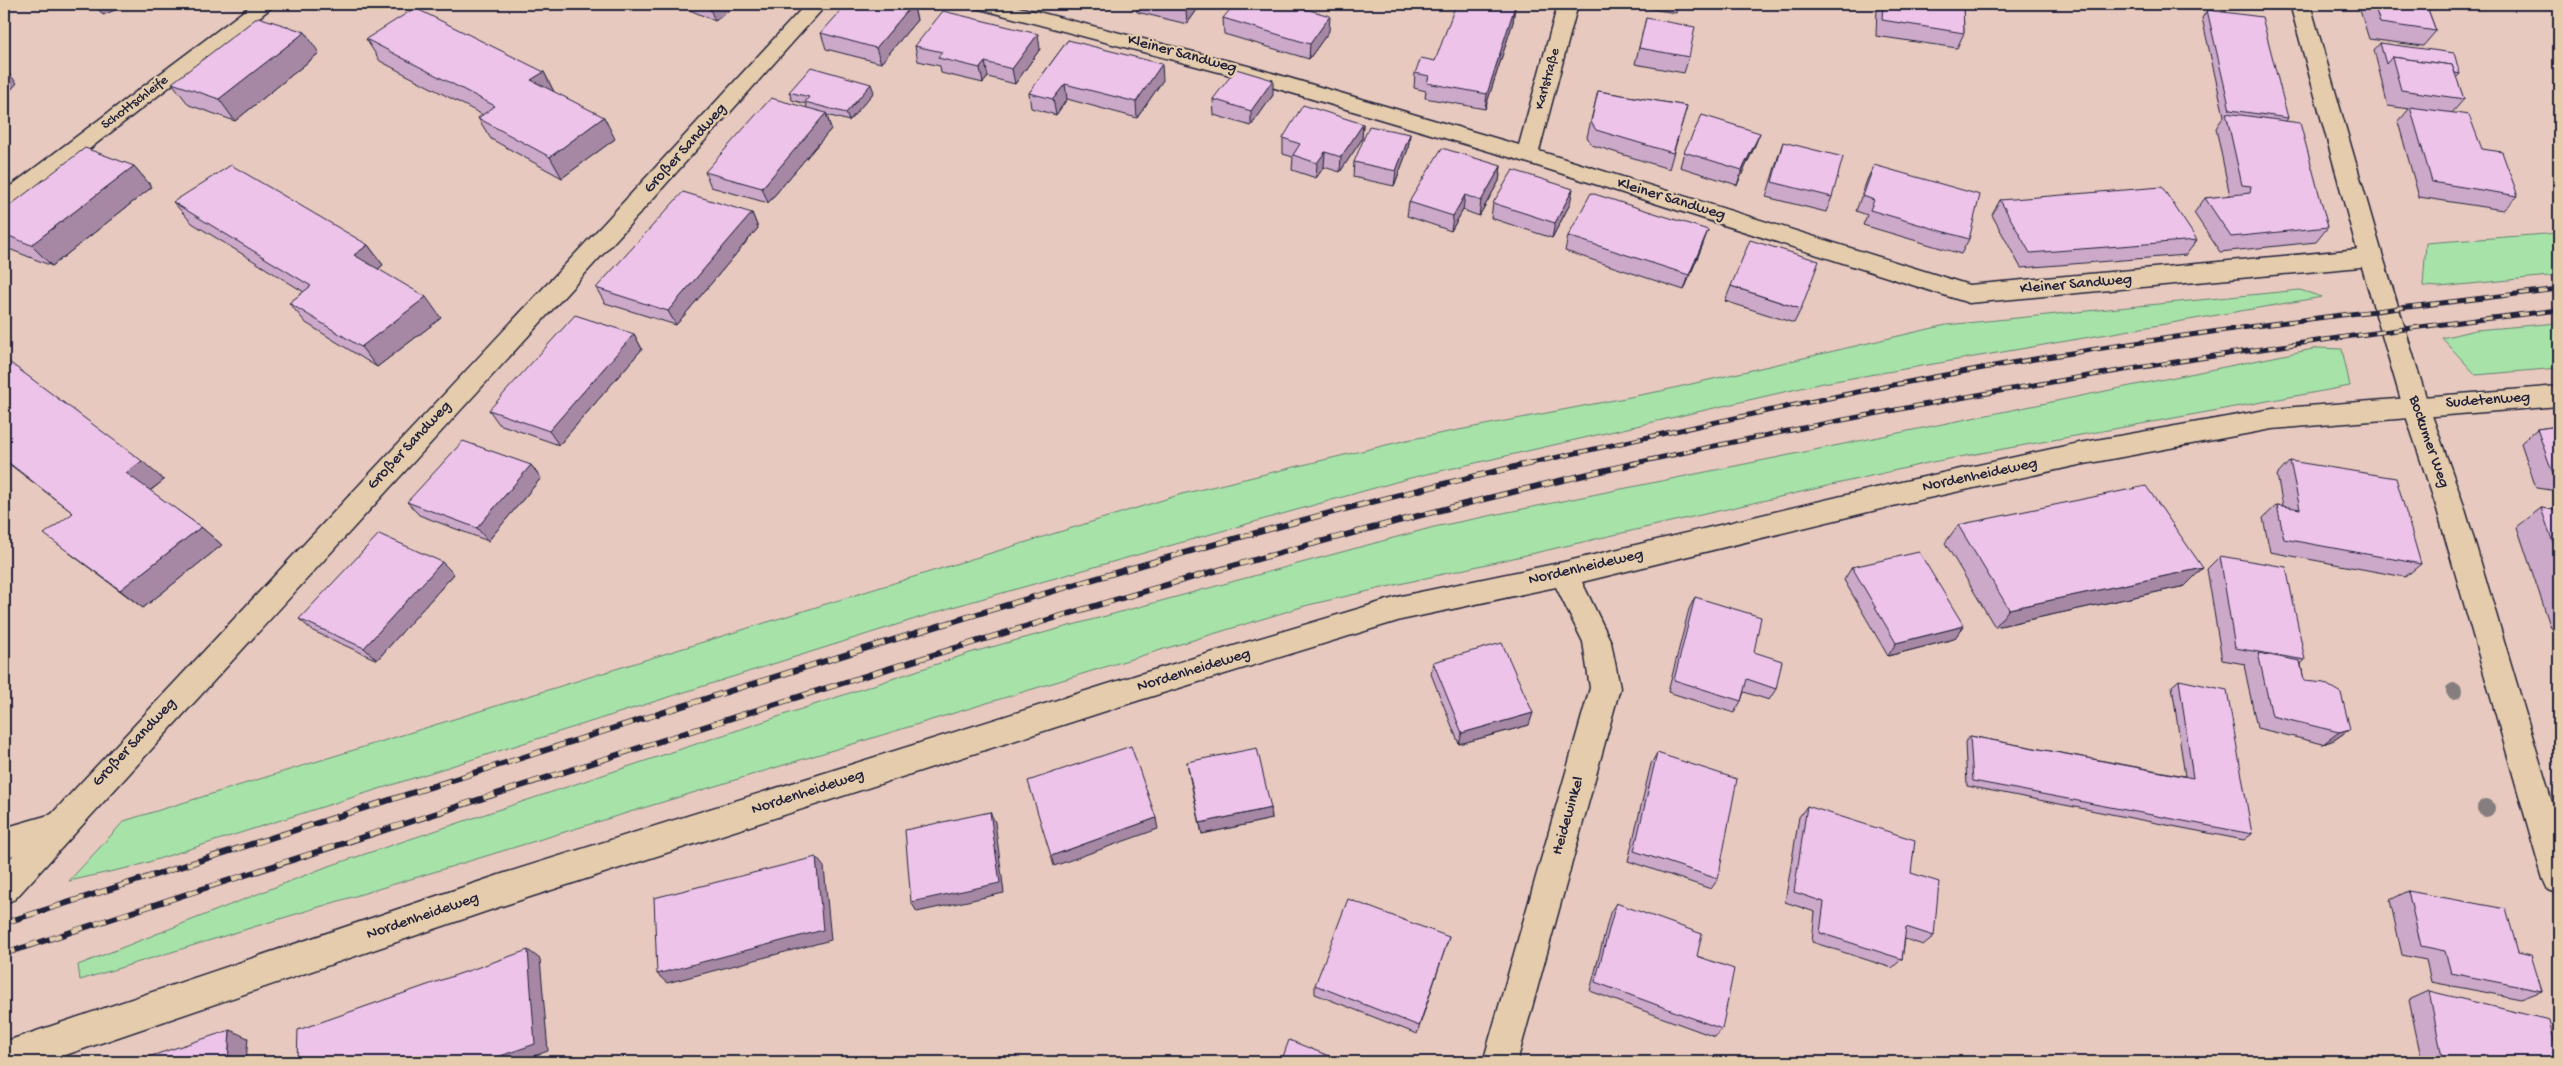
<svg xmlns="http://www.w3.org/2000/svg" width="2563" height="1066" font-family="'Gochi Hand',sans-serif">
<rect width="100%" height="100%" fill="#e7c9bf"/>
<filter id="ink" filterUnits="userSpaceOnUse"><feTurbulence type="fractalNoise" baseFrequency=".02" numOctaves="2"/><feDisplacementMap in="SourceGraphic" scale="10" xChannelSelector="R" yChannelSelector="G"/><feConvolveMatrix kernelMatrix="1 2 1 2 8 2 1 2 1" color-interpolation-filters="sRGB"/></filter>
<g filter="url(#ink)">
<g fill="#a7e2a8" stroke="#648272">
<path d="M2559 233V275L2440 287 2423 286 2426 243Z"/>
<path d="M2300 290 2322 297 1823 383 1410 478 956 606 136 866 69 881 124 821 1182 494 1407 440 1661 391 1946 325Z"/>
<path d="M2559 323V368L2476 375 2442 338 2475 330Z"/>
<path d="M2318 348 2342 349 2350 386 1932 462 1308 605 80 980 78 965 326 867 973 652 1434 527Z"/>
</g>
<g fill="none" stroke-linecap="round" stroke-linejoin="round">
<defs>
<path id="service" d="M59 812 70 817 75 827 70 837 4 858V828Z"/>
<g id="minor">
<path d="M253 4H276L12 209 4 211V191Z"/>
<path d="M806 4H827L623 232 15 899 4 904V865L607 220Z"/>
<path d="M973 4H1007L1248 66 1519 145 1558 4H1578L1539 151 1969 285 2371 248 2379 251 2383 257 2379 263 2371 266 1969 303 1519 160 1234 76 976 8Z"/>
<path d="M2559 386V406L2272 429 2079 465 1901 504 1582 582 1611 642 1620 688 1517 1062H1483L1590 688 1583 642 1556 587 1401 620 1140 700 502 906 45 1062H4V1042L502 874 1140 674 1401 596 1564 562 1901 482 2079 443 2272 409Z"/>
</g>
<path id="secondary" d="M2290 4H2310L2383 257 2429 407 2464 506 2559 826V894L2548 890 2543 879 2436 506 2403 407 2359 257Z"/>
</defs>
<use href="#service" stroke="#22223b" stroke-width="3"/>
<use href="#minor" stroke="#22223b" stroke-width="3"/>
<use href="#secondary" stroke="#22223b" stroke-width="3"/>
<use href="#service" fill="#e4ccad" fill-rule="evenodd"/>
<use href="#minor" fill="#e4ccad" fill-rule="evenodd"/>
<use href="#secondary" fill="#e4ccad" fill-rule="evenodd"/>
<defs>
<g id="rail-far1">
<path d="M1527 464C1702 425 1876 385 2053 356 2221 328 2390 309 2559 289"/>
<path d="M1631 464C1938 396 2247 346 2559 310"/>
</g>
<g id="rail">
<path d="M4 923C233 850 463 777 692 703 970 615 1248 528 1532 463"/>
<path d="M4 954C240 876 477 800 713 724 1018 627 1324 533 1637 463"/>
</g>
</defs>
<use href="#rail-far1" stroke="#22223b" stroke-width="5"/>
<use href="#rail" stroke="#22223b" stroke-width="6"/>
<use href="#rail-far1" stroke="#e4ccad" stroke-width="3" stroke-dasharray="9" stroke-linecap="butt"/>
<use href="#rail" stroke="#e4ccad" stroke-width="4.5" stroke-dasharray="12" stroke-linecap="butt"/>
</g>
<g fill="#867d7f">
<circle cx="2454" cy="691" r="8"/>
<circle cx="2486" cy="808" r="9"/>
</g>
<g fill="#cca8c9" stroke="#22223b">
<path d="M676 4H738L715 21Z"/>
<path d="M913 4 917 20 881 63 826 49 821 33Z"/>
<path d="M1136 4H1201L1187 24 1137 12Z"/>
<path d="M1621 4H1678L1676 13Z"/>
<path d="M1878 4H1963L1964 33 1957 48 1876 36 1877 7Z"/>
<path d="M2358 4H2426L2436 31 2423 46 2369 39Z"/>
<path d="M1515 6 1513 22 1485 109 1425 98 1426 91 1414 88 1415 73 1435 61Z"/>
<path d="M1297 7 1329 31 1309 59 1224 34 1223 18Z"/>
<path d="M2207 10 2288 118 2286 121 2328 227 2316 242 2220 252 2194 213 2205 198 2230 196 2216 128 2224 116 2202 18Z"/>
<path d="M1646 18 1689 57 1684 73 1635 64Z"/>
<path d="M366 39 544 72 554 92 615 139 562 178 491 139 478 118 483 115 380 61Z"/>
<path d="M1068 40 1163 80 1137 118 1067 99 1056 115 1031 108 1029 93Z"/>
<path d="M2380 43 2460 74 2456 78 2464 99 2452 113 2518 196 2503 210 2419 197 2398 122 2409 109 2388 106 2374 50Z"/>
<path d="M915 46 1040 49 1015 84 988 77 983 83 941 73 940 66 918 61Z"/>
<path d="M319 53 235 121 189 105 172 83Z"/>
<path d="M1598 91 1687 106 1669 169 1592 145 1587 137Z"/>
<path d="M789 92H874L849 121 827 115 831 129 768 203 711 187 705 172 807 108 806 104 792 100Z"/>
<path d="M1273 95 1251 126 1214 115 1213 99Z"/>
<path d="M1363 124 1362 139 1340 172 1324 167 1316 178 1292 170 1293 157 1283 154V138Z"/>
<path d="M1410 134 1408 149 1394 186 1353 177 1354 162Z"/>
<path d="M1783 142 1832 197 1826 212 1766 197 1778 157Z"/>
<path d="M1754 148 1737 185 1680 167 1684 152Z"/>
<path d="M1874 165 1969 239 1961 254 1863 225 1867 215 1856 211 1867 180Z"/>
<path d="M134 166 152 187 52 266 4 247V210Z"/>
<path d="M1501 166 1499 181 1479 216 1463 210 1451 231 1407 216 1409 202Z"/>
<path d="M2000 200 2197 240 2186 255 2021 268 1992 215Z"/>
<path d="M173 202 368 245 383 265 378 269 441 318 377 367 306 323 289 303 304 292 192 223Z"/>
<path d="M1493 203 1570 204 1552 238 1491 218Z"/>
<path d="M752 213 758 228 676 325 605 303 596 288Z"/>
<path d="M1568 236 1703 244 1684 290 1565 251Z"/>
<path d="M1731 286 1801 309 1794 323 1725 301Z"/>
<path d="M634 334 642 349 559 445 499 424 489 410Z"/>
<path d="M4 360 164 480 150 491 201 527 222 545 143 608 68 552 73 513 4 460Z"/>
<path d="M2559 426V491L2536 488 2521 443 2537 429Z"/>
<path d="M2290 461 2421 564 2405 577 2270 552 2263 518 2277 505 2283 506 2277 475Z"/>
<path d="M531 465 541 478 488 541 419 515 407 502Z"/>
<path d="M2541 508 2559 511V630L2551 628 2517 527Z"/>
<path d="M1958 525 2203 568 2185 586 1995 627 1945 543Z"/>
<path d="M2220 556 2305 660 2301 664 2304 681 2350 729 2334 740 2323 744 2257 728 2244 665 2245 664 2222 660 2207 569Z"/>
<path d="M1852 567 1964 626 1954 639 1888 656 1844 580Z"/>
<path d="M454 574 377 660 313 631 299 619Z"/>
<path d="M1695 597 1754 652 1776 689 1769 700 1744 692 1741 701 1734 713 1668 692 1689 609Z"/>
<path d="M1433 662 1529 725 1459 744 1431 674Z"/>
<path d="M2179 680 2252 834 2244 840 1967 786 1965 742 1970 736 2185 776 2172 686Z"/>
<path d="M1657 753 1718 879 1711 889 1628 861 1651 764Z"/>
<path d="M1187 762 1271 808 1272 819 1202 834 1189 774Z"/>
<path d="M1807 806 1911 873 1934 936 1923 945 1905 939 1902 959 1892 968 1812 942 1815 912 1785 902 1799 817Z"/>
<path d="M2408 891 2518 952 2542 991 2521 999 2431 982 2426 960 2402 955 2390 900Z"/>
<path d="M1616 903 1697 956 1722 1029 1715 1037 1590 991 1610 913Z"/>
<path d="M1449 937 1417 1034 1315 994V985Z"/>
<path d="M2429 991 2559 1062H2422L2409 1000Z"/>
</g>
<g fill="#a688a4" stroke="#22223b">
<path d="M4 4H14L4 10Z"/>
<path d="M94 4H130L103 15Z"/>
<path d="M708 4H738L715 21Z"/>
<path d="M913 4 917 20 881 63 876 48Z"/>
<path d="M1189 4H1201L1187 24 1186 9Z"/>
<path d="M1287 4H1299L1287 19Z"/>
<path d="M1515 6 1513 22 1485 109 1487 94Z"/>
<path d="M1330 16 1329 31 1309 59 1310 44Z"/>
<path d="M305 32 319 53 235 121 219 99Z"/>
<path d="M1038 34 1040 49 1015 84 1012 69Z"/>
<path d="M985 62 988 77 983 83 980 68Z"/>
<path d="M1162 64 1163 80 1137 118 1136 102Z"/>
<path d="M4 68 17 83 4 98Z"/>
<path d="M544 72 555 94 531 80Z"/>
<path d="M1273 80V95L1251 126V111Z"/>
<path d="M871 84 874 92 849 121 846 113Z"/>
<path d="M1065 84 1067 99 1056 115 1053 99Z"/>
<path d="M826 113 831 129 768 203 762 188Z"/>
<path d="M604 117 615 139 562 178 550 157Z"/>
<path d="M1363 124 1362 139 1340 172 1341 157Z"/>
<path d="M1760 133 1754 148 1737 185 1742 170Z"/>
<path d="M1410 134 1408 149 1394 186 1396 171Z"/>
<path d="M1325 152 1324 167 1316 178 1317 163Z"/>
<path d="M134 166 152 187 52 266 31 245Z"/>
<path d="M1501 166 1499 181 1479 216 1481 201Z"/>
<path d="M1573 189 1570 204 1552 238 1555 223Z"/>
<path d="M1465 195 1463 210 1451 231 1453 216Z"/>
<path d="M752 213 758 228 676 325 668 311Z"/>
<path d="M1708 230 1703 244 1684 290 1689 275Z"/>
<path d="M368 245 383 265 370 276 354 255Z"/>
<path d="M426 297 441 318 377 367 361 347Z"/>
<path d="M634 334 642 349 559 445 549 431Z"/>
<path d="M142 461 164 480 148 492 126 473Z"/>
<path d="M531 465 541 478 488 541 477 528Z"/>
<path d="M201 527 222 545 143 608 120 590Z"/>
<path d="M442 562 454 574 377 660 364 648Z"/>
<path d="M2203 568 2185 586 1995 627 2009 609Z"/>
<path d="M1964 626 1954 639 1888 656 1896 643Z"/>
<path d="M1533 713 1529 725 1459 744 1462 733Z"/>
<path d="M2350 729 2334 740 2323 744 2339 732Z"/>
<path d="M1271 808 1272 819 1202 834 1200 823Z"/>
<path d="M990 812 995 822 1004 893 917 912 911 902Z"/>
<path d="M1156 818 1158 829 1054 866 1051 856Z"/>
<path d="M816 857 824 867 831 940 667 983 657 974Z"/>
<path d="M528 950 540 959 548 1051 517 1062H483Z"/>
<path d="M230 1030 248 1038 246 1062H228Z"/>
</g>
<g fill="#edc3ea" stroke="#22223b">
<path d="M847 4H913L876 48 821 33Z"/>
<path d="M1165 4H1189L1186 9Z"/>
<path d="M1235 4H1288L1330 16 1310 44 1223 18Z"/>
<path d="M1456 4H1500L1515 6 1487 94 1427 83 1429 76 1415 73 1421 58 1435 61Z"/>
<path d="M1883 4H1963L1964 33 1882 20Z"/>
<path d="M2374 4H2426L2436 31 2380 23Z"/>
<path d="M415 8 544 72 531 80 604 117 550 157 478 118 495 106 366 39Z"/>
<path d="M2207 10 2262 17 2288 118 2230 110Z"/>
<path d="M943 11 1038 34 1012 69 985 62 980 68 938 58 942 52 915 46Z"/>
<path d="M258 17 305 32 219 99 172 83Z"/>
<path d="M1646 18 1695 27 1689 57 1639 48Z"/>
<path d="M1068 40 1162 64 1136 102 1065 84 1053 99 1029 93Z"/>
<path d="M2380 43 2454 53 2460 74 2455 73 2452 65 2392 57 2386 64Z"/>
<path d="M2392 57 2452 65 2464 99 2401 90Z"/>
<path d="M811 67 871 84 846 113 805 102 809 97 789 92Z"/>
<path d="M1236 69 1273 80 1251 111 1213 99Z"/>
<path d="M1598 91 1687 106 1673 153 1596 130 1591 122Z"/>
<path d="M771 98 826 113 762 188 705 172Z"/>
<path d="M1303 105 1363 124 1341 157 1325 152 1317 163 1293 155 1300 144 1283 138Z"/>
<path d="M2410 107 2469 115 2482 149 2502 152 2518 196 2432 182Z"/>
<path d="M2226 113 2300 123 2328 227 2231 237 2205 198 2250 193 2251 186 2242 185Z"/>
<path d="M1702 115 1760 133 1742 170 1684 152Z"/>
<path d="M1369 126 1410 134 1396 171 1354 162Z"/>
<path d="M1783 142 1843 157 1832 197 1772 182Z"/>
<path d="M85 148 134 166 31 245 4 234V210Z"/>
<path d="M1442 148 1501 166 1481 201 1465 195 1453 216 1409 202Z"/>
<path d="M231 165 368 245 354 255 426 297 361 347 289 303 311 286 173 202Z"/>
<path d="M1874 165 1980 195 1969 239 1870 210 1874 200 1863 196Z"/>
<path d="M1513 170 1573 189 1555 223 1493 203Z"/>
<path d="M2162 187 2197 240 2030 253 2000 200Z"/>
<path d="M683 192 752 213 668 311 596 288Z"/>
<path d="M1591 193 1708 230 1689 275 1568 236Z"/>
<path d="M1750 240 1819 261 1801 309 1731 286Z"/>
<path d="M575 315 634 334 549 431 489 410Z"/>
<path d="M5 359 142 461 126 473 201 527 120 590 44 534 73 513 4 459V360Z"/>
<path d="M2559 426V475L2553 474 2537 429Z"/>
<path d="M463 441 531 465 477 528 407 502Z"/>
<path d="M2290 461 2396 478 2421 564 2284 539 2277 505 2300 509Z"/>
<path d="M2146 486 2203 568 2009 609 1958 525Z"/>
<path d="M2541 508 2559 511V560Z"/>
<path d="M379 534 442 562 364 648 299 619Z"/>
<path d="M1919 552 1964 626 1896 643 1852 567Z"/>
<path d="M2220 556 2286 567 2305 660 2235 648Z"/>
<path d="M1695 597 1761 617 1754 652 1782 661 1776 689 1747 679 1741 701 1674 680Z"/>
<path d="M1502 643 1533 713 1462 733 1433 662Z"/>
<path d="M2258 653 2300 661 2304 681 2324 683 2341 693 2350 729 2339 732 2272 716Z"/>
<path d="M2179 680 2227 690 2252 834 1973 781 1970 736 2193 778Z"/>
<path d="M1131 746 1156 818 1051 856 1028 781Z"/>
<path d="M1257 748 1271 808 1200 823 1187 762Z"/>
<path d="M1657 753 1737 779 1718 879 1634 851Z"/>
<path d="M1807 806 1915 840 1911 873 1939 882 1934 936 1906 927 1902 959 1820 933 1824 902 1794 892Z"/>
<path d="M990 812 1000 883 911 902 905 830Z"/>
<path d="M816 857 823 930 657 974 654 898Z"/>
<path d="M2408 891 2506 909 2518 952 2531 955 2542 991 2451 973 2445 951 2421 946Z"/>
<path d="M1348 899 1449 937 1419 1026 1315 985Z"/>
<path d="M1616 903 1702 934 1697 956 1734 969 1722 1029 1595 982Z"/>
<path d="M528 950 535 1044 483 1062H297L298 1030Z"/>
<path d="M2429 991 2549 1020 2559 1062H2443Z"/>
<path d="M230 1030 228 1062H133Z"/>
<path d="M1289 1040 1344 1062H1281Z"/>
</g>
</g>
<g text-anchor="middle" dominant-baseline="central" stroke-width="4.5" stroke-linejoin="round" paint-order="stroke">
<g font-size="14" fill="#22223b" stroke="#e4ccad">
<text transform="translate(1548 79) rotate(-75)">Karlstraße</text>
<text transform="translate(135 103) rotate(-37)">Schottschleife</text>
</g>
<g font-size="16" fill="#22223b" stroke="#e4ccad">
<text transform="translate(1182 55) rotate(15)">Kleiner Sandweg</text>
<text transform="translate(686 149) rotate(-48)">Großer Sandweg</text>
<text transform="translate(1671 200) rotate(17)">Kleiner Sandweg</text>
<text transform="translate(2076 285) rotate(-5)">Kleiner Sandweg</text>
<text transform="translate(2488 401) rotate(-4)">Sudetenweg</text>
<text transform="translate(2428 442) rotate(71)">Bockumer Weg</text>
<text transform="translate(410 446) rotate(-47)">Großer Sandweg</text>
<text transform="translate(1980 476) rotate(-12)">Nordenheideweg</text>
<text transform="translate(1586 568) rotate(-13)">Nordenheideweg</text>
<text transform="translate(1194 671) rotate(-17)">Nordenheideweg</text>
<text transform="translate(135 743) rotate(-47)">Großer Sandweg</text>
<text transform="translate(808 793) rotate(-18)">Nordenheideweg</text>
<text transform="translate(1569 816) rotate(-74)">Heidewinkel</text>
<text transform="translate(423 917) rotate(-19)">Nordenheideweg</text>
</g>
</g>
<rect width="2563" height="1066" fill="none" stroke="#e4ccad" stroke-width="20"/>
<rect x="10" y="10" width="2543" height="1046" fill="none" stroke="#22223b" stroke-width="2" filter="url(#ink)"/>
</svg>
